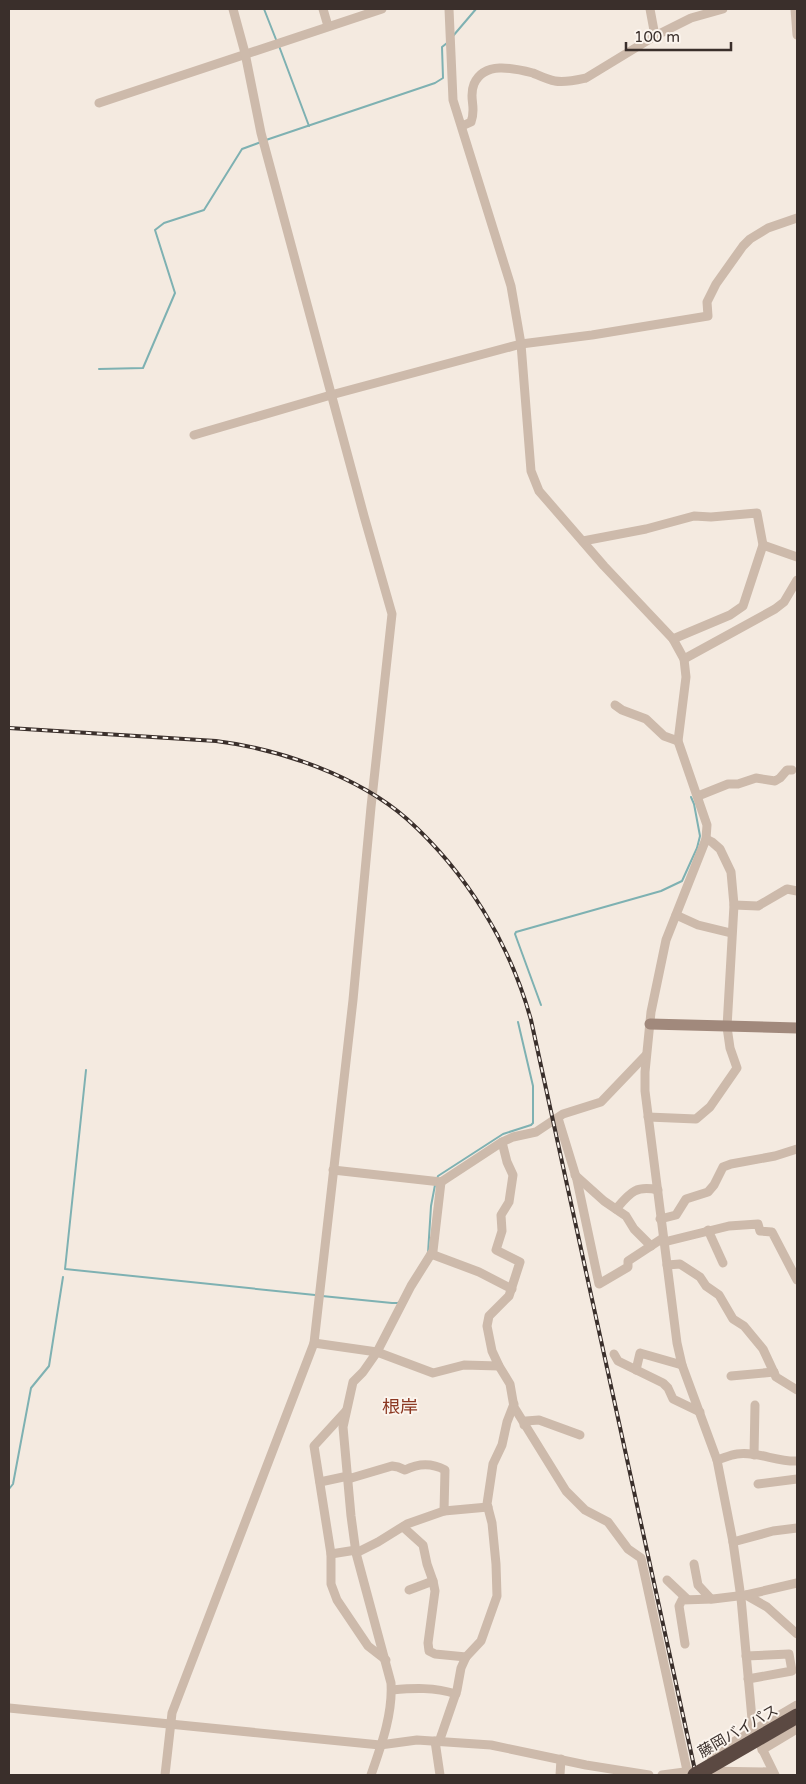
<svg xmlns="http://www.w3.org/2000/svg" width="806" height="1784" font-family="'Varela Round','Noto Sans JP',sans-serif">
<rect width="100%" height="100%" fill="#f4eae0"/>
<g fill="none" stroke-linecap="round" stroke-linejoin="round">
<g stroke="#7eb1b2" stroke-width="2">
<path d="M264 9 277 42"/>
<path d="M453 36 476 9"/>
<path d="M279 46 309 126"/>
<path d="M266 140 435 83 443 78 442 47 447 43"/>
<path d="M99 369 143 368 175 293 155 230 164 223 204 210 242 149 261 142"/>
<path d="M541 1005 515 934 516 932 661 891 682 881 697 848 700 836 694 804 691 797"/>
<path d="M86 1070 65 1269 315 1295"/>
<path d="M437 1179 438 1176 503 1134 531 1125 533 1123V1086L518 1022"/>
<path d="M428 1253 431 1206 435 1185"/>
<path d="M322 1296 392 1303H398L399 1302"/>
<path d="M9 1489 13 1484 31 1388 49 1366 63 1277"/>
</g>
<g stroke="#cdbaab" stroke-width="9">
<path d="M323 9 328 26"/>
<path d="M449 9 453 100 511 286 521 344 531 471 539 491 604 566 673 639 684 659 686 677 678 741 707 825 706 839 666 940 651 1012 645 1072V1091L677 1343 682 1365 717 1460 733 1542 741 1598 753 1730 775 1775"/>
<path d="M650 9 655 36 691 18 723 9"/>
<path d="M795 9 797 35"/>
<path d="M99 103 382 9"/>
<path d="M462 126 471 122C477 107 468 98 474 84 484 61 513 68 533 73 540 76 548 80 555 81 565 83 577 80 586 78L655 36"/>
<path d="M194 435 331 395 521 344 592 335 708 316 707 302 716 284 743 246 750 239 768 228 797 218"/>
<path d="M583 541 646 529 694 516 711 517 757 513 763 545 743 606 730 615 673 639"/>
<path d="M763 545 797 557"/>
<path d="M684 659 775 609 784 602 797 580"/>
<path d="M615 705 622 710 646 719 664 736 678 741"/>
<path d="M698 796 728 784H738L756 778 775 781 780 778 787 770H792"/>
<path d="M734 905 758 906 787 889 797 891"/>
<path d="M676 915 698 925 731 933"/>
<path d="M648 1117 696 1119 710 1107 737 1068 730 1048 727 1027 734 905 731 872 720 849 712 842 706 839"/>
<path d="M558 1118 577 1180 599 1284 628 1267V1261L663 1238"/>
<path d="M502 1142 507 1162 513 1175 509 1202 501 1215 502 1231 496 1250 520 1262 509 1296 489 1316 487 1326 492 1351 499 1366 510 1384 514 1407 566 1491 585 1510 608 1522 628 1549 641 1558 688 1775"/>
<path d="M333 1170 441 1182 502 1142 513 1137 536 1132 563 1114 601 1102 646 1055"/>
<path d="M575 1175 604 1201 626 1216 634 1229 651 1246"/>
<path d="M616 1209C630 1193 635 1185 658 1190"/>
<path d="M660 1219 676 1215 686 1199 708 1192 714 1185 723 1167 731 1164 775 1156 797 1149"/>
<path d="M708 1230 723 1263"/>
<path d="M664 1242 729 1226 758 1224 760 1231 772 1232 797 1280"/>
<path d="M431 1254 479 1272 512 1289"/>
<path d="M667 1265 680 1264 700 1277 706 1286 719 1295 733 1319 744 1326 763 1349 776 1377 797 1390"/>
<path d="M314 1343 377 1352 433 1373 464 1365 499 1366"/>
<path d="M614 1354 618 1361 663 1383 668 1388 673 1399 700 1412"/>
<path d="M636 1370 640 1353 682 1365"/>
<path d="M731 1376 774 1372"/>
<path d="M346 1411 314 1446 331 1554V1584L337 1600 368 1646 386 1660"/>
<path d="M524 1425 526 1421 539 1420 580 1435"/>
<path d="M754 1455 755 1405"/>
<path d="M717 1460C724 1458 730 1455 737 1454 757 1451 777 1462 797 1461"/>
<path d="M348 1479 392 1466 398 1467 405 1470C419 1463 432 1463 445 1470L444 1511"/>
<path d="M320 1482 348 1476"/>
<path d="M758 1484 797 1479"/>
<path d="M403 1527 423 1545 427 1564 433 1581 435 1591 428 1643 429 1651 435 1654 466 1657"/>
<path d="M733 1542 773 1531 797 1528"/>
<path d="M356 1553 378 1542 407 1524 444 1511 488 1507"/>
<path d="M331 1554 356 1550"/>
<path d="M694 1564 698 1585 711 1599"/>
<path d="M667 1580 687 1599"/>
<path d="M409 1590 433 1581"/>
<path d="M746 1595 767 1607 797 1634"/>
<path d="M685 1644 679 1606 682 1600 713 1599 746 1595 797 1583"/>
<path d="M746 1656 789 1654 792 1671 748 1679"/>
<path d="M392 1690C414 1688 434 1687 456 1694"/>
<path d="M9 1708 380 1745 417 1740 491 1745 586 1765 649 1775"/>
<path d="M435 1741 440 1775"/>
<path d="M439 1742 457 1690 461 1668 466 1657 481 1641 497 1596 496 1564 492 1523 487 1504 493 1464 502 1445 507 1422 514 1404"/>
<path d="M762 1750 797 1729"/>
<path d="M713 1767 711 1755 797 1705"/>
<path d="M705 1771 772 1772"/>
<path d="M165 1775 172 1713 314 1343 353 1000 371 807 392 614 364 516 261 133 245 53 233 9"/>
<path d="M371 1775C381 1746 393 1714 391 1683L356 1553 351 1516 343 1427 353 1382 363 1372 377 1352 411 1286 433 1251 441 1182"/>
<path d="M560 1775 561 1759"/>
<path d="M662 1775 692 1771"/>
</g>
<path stroke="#a1897c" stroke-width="11" d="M650 1024 797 1028"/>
<defs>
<path id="rail" d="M9 728 216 741C280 749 358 776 407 819 466 872 510 943 531 1020L696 1775"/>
</defs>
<use href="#rail" stroke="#3a2f2b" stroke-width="4"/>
<use href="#rail" stroke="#fbf4ed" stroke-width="2" stroke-dasharray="5.5" stroke-linecap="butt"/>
<path stroke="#5b4942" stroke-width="15" d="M695 1775 797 1716"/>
</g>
<g text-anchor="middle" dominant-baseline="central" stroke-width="4" stroke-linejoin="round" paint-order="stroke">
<g font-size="15" fill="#3a2f2b" stroke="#fbf4ed">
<text transform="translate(738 1731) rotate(-30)">藤岡バイパス</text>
</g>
<g font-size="18" fill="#8b3822" stroke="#fbf4ed">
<text x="400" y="1407">根岸</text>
</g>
</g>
<rect width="806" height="1784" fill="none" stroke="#3a2f2b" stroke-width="20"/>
<path d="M626 42v8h105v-8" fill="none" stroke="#3a2f2b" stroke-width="2.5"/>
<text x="634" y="42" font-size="15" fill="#3a2f2b" stroke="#fbf4ed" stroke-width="4" paint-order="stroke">100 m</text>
</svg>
